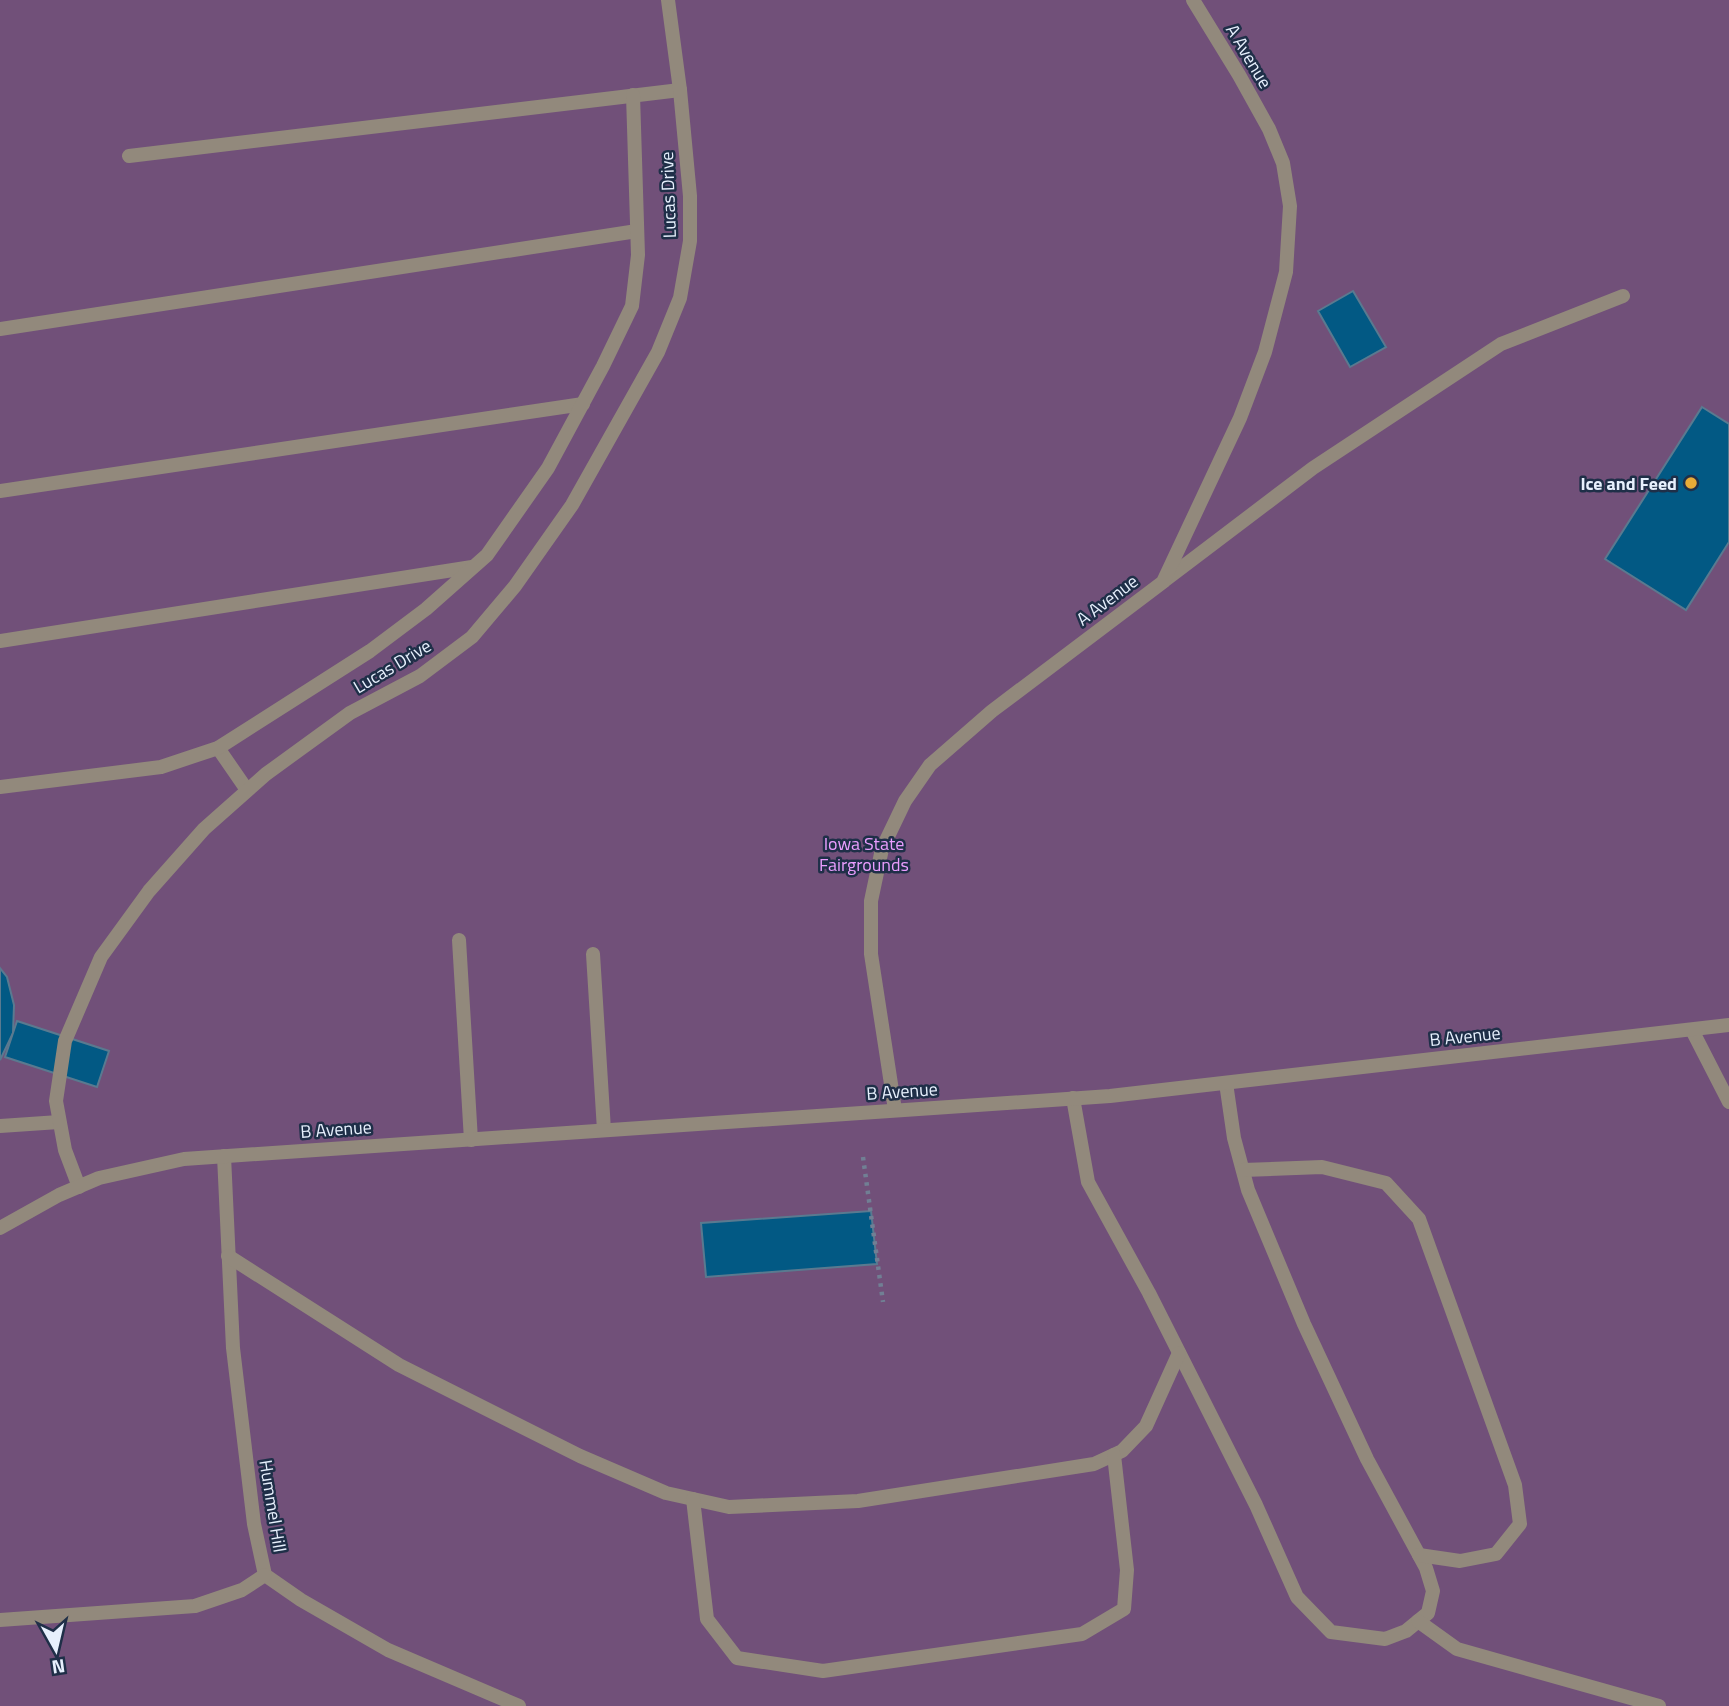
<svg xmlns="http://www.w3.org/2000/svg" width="1729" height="1706" font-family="'Titillium Web',sans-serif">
<rect width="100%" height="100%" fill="#293953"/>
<rect fill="#715079" x="0" y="0" width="1729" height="1706"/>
<g fill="#025984" stroke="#5a7a90" stroke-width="2">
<path d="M1353 291 1386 347 1350 367 1318 311Z"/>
<path d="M1702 407 1729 424V542L1686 610 1605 559Z"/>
<path d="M0 968 7 977 14 1005 13 1033 0 1060Z"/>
<path d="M17 1021 109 1051 97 1087 5 1057Z"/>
<path d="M871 1211 877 1264 706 1277 701 1223Z"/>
</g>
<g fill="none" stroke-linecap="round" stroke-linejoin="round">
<path stroke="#717f94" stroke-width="4.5" stroke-dasharray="3.5 5" stroke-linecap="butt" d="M863 1157 883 1302"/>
<g stroke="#92897c" stroke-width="14">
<path d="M129 156 680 90"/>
<path d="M0 329 637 231"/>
<path d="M0 491 583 404"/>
<path d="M1164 581 1313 468 1501 344 1623 296"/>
<path d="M0 641 472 567"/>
<path d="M218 748 247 790"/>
<path d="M0 787 161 767 218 748 370 651 426 609 487 555 548 468 603 366 632 306 638 255 633 95"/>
<path d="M459 940 471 1140"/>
<path d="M593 954 604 1130"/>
<path d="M1692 1030 1729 1102"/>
<path d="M1073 1098 1088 1182 1149 1293 1256 1505 1297 1597 1331 1632 1385 1639 1406 1631 1428 1613 1433 1591 1426 1568 1367 1459 1304 1324 1248 1190 1234 1138 1226 1083"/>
<path d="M895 1110 871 954V901L882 849 905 801 930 765 992 711 1163 582 1240 418 1265 352 1286 272 1290 206 1283 163 1269 129 1239 75 1193 0"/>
<path d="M0 1126 59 1122"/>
<path d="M224 1156 233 1348 254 1524 265 1575 301 1600 388 1650 519 1706"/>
<path d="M1243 1170 1322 1167 1386 1183 1419 1219 1515 1485 1520 1524 1496 1554 1460 1561 1419 1555"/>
<path d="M79 1187 65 1150 56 1101 65 1041 101 957 149 891 204 829 266 774 350 713 420 676 472 637 515 586 572 505 658 352 680 298 690 241V196L680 90 668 0"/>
<path d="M0 1228 59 1195 99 1178 184 1159 1110 1096 1729 1025"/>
<path d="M228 1256 399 1365 580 1456 666 1493 729 1507 858 1501 1094 1464 1122 1451 1146 1426 1179 1353"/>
<path d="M693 1499 707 1619 737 1658 823 1671 1082 1634 1124 1609 1127 1570 1114 1455"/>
<path d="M0 1620 195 1606 242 1590 265 1575"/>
<path d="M1418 1621 1457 1649 1659 1706"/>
</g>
</g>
<circle fill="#e8ab37" stroke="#1f2f48" stroke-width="2.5" cx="1691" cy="483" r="7"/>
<g text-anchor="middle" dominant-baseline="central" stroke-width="5" stroke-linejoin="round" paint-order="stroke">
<g font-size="18" fill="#e7f0fd" stroke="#1f2f48">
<text transform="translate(1249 56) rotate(59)">A Avenue</text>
<text transform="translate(668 195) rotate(-92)">Lucas Drive</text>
<text transform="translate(1107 600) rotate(-37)">A Avenue</text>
<text transform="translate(392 666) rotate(-31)">Lucas Drive</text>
<text transform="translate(1465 1036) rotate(-6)">B Avenue</text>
<text transform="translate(902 1091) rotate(-4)">B Avenue</text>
<text transform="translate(336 1129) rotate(-4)">B Avenue</text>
<text transform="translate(273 1506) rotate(81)">Hummel Hill</text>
</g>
<g font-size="18" font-weight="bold" fill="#e7f0fd" stroke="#1f2f48" text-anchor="end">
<text x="1677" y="483">Ice and Feed</text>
</g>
<g font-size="18" fill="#eb9eff" stroke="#1f2f48">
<text x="864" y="843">Iowa State<tspan x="864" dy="21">Fairgrounds</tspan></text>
</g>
</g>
<g transform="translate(56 1650) rotate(172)" stroke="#1f2f48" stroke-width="5" paint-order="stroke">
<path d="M0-5L12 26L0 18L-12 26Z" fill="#e7f0fd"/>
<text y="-10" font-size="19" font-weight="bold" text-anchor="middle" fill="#e7f0fd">N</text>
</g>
</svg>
